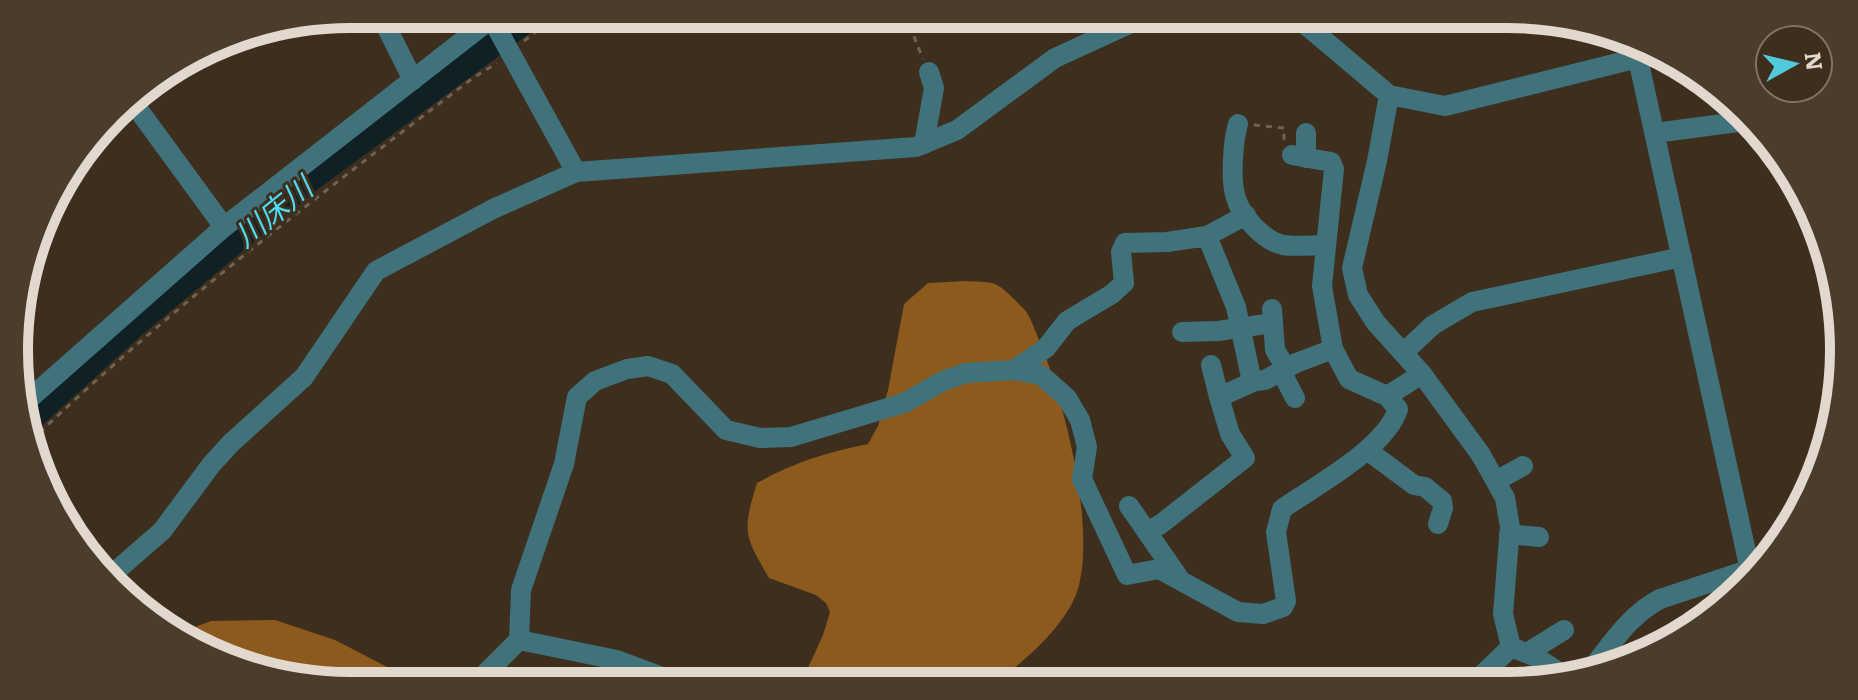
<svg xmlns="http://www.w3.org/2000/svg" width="1858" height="700" font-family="Literata,'Noto Sans JP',serif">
<rect width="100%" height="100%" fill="#3e2e1e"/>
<g fill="#8c5a1d">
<path d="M965 281C974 282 987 281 995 284 1004 288 1016 301 1023 308 1030 315 1033 326 1037 335 1063 395 1095 521 1079 585 1070 623 1024 662 993 684L800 685 823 635 830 612 826 603 816 595 769 578C744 535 742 532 757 483 792 463 828 452 868 444L878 426 888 390 904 304 928 283Z"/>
<path d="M275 620 335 640 424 686H350L263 674 179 633 211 621Z"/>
</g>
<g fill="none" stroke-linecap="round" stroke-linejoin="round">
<path stroke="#0f2124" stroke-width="26" d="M24 424 131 327 307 181 534 14"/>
<g stroke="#706254" stroke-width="3" stroke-dasharray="6 6" stroke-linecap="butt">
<path d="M905 14 923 59"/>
<path d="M524 41 558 14"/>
<path d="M1254 125 1284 128V142"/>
<path d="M31 441C168 309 322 193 473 78L497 63"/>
</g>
<g stroke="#3f727a" stroke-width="20">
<path d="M380 14 413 80"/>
<path d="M489 14 576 172"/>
<path d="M1293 14 1389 95 1445 106 1638 58"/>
<path d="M1635 45 1750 570"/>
<path d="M1389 95 1377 161 1352 268 1358 295 1376 323 1422 374 1481 455 1505 498 1510 527 1503 614 1511 647"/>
<path d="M129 97 224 227"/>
<path d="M1238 124C1233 141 1230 181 1236 198 1241 216 1264 241 1283 245 1296 247 1313 245 1326 245"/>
<path d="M1655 133 1745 121"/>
<path d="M924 144 934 88 929 72"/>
<path d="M1292 155 1331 162 1334 169 1322 286 1333 349 1349 379 1387 396"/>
<path d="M1306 158V133"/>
<path d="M1207 236 1246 215"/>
<path d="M1272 309 1275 350 1286 368"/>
<path d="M1182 332 1218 331 1273 323"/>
<path d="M1403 353 1433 325 1472 302 1682 257"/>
<path d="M1211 365 1219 397 1255 381 1265 380 1296 363 1333 349"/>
<path d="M1014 370 1046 348 1067 321 1112 294 1124 283 1121 252 1125 243 1167 242 1207 236 1236 307 1252 382"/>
<path d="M1281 371 1295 398"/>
<path d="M20 407 224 227 492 18"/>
<path d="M1367 450 1414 485 1425 487 1442 501 1443 508 1438 524"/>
<path d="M1496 481 1523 466"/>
<path d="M1129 506 1179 578"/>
<path d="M1147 532 1161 524 1245 458 1230 434 1219 397"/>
<path d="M1509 534 1539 537"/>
<path d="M109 577 162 531 211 465 231 443 304 377 376 271 493 209 576 172 916 147 957 130 1055 58 1151 14"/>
<path d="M519 640 617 660 684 685"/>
<path d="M1511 647 1536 657 1568 678"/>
<path d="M1527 653 1564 630"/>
<path d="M1589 672C1610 646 1629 615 1660 599L1760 566"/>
<path d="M1474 683 1511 647"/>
<path d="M473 686 519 640 521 590 564 464 577 397 595 381 627 369 648 366 672 374 726 430 760 438 791 437 904 403 943 381 966 373 1014 370 1041 375 1067 398 1080 420 1087 447 1082 479 1127 575 1159 569 1238 612 1263 614 1283 607 1286 601 1276 532 1282 509C1315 486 1386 448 1398 409L1387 396 1422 374"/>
</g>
</g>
<g text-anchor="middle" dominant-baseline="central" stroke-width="6" stroke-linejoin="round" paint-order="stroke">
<g font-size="30" font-style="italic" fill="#4cdcf1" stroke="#3e2e1e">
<text transform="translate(272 210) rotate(-39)">川床川</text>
</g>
</g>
<path d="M0 0H1858V700H0ZM350 28H1508A322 322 0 0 1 1830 350V350A322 322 0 0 1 1508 672H350A322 322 0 0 1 28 350V350A322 322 0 0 1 350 28Z" fill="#4b3c2c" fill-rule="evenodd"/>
<path fill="none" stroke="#e2d8ce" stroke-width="10" d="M350 28H1508A322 322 0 0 1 1830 350V350A322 322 0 0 1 1508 672H350A322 322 0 0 1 28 350V350A322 322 0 0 1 350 28Z"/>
<g transform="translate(1794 64) rotate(82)"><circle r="38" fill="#3e2e1e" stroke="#807264" stroke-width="2"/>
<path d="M0-6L14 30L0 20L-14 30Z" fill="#53cadc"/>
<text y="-12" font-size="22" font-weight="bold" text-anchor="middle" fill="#e2d8ce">N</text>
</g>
</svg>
